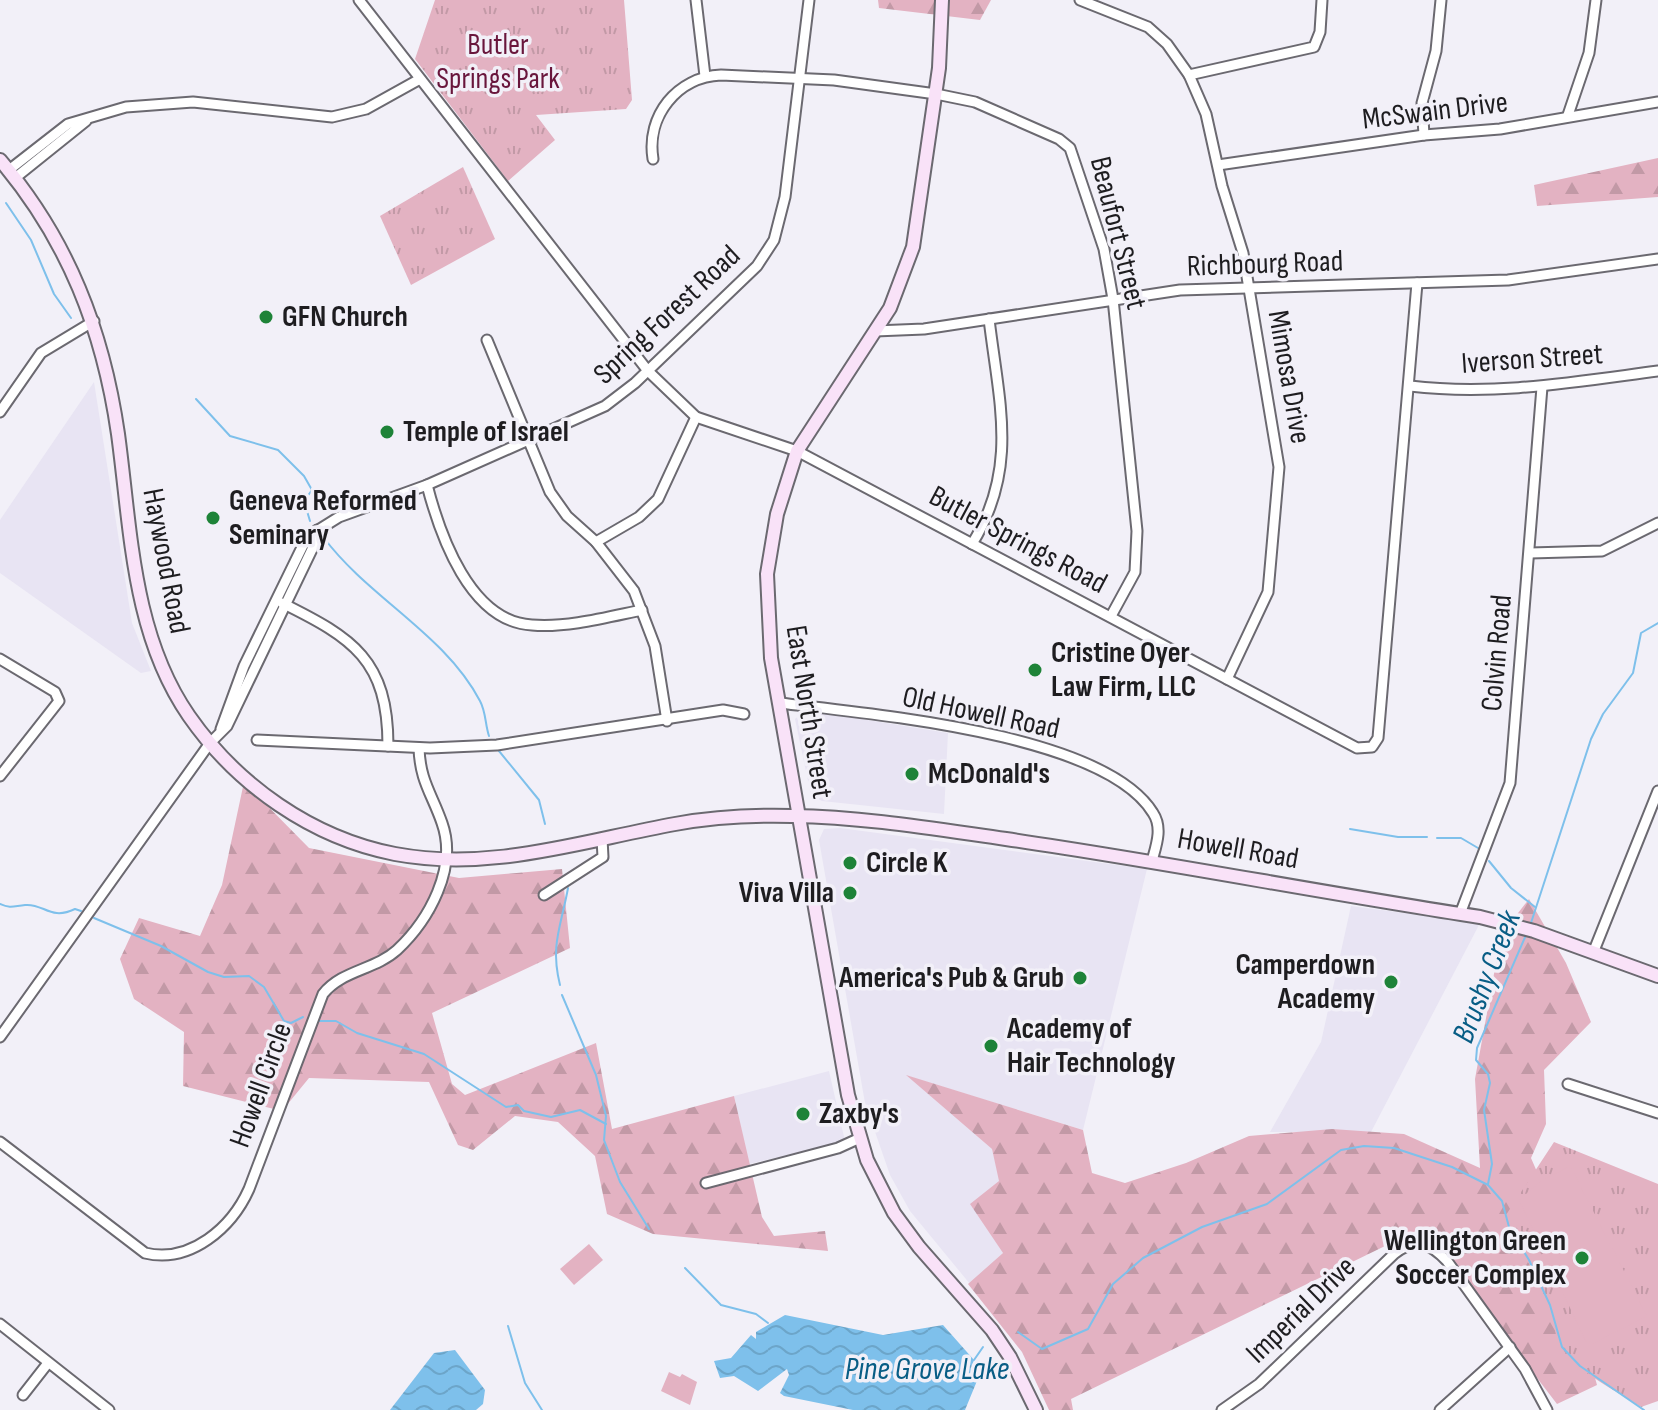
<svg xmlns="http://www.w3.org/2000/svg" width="1658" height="1410" font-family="'Sofia Sans Condensed',sans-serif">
<defs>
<pattern id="forest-firs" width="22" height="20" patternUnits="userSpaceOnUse" patternTransform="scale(2)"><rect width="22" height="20" fill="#e3b2c2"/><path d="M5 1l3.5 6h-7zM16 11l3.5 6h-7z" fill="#c299a6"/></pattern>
<pattern id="park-tufts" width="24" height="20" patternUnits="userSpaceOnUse" patternTransform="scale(2)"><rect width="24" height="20" fill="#e3b2c2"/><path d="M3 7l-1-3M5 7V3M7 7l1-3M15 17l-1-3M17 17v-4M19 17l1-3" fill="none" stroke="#c299a6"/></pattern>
<pattern id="water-waves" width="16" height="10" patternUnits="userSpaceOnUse" patternTransform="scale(2)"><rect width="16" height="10" fill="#7ec0eb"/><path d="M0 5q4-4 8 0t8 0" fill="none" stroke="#6ca5c9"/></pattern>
</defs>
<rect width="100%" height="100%" fill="#f2f0f8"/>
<g fill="#e8e4f3">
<path d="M94 382 132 623 151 671 141 673 0 573V520Z"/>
<path d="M806 710 948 733 944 814 822 801 811 795 795 719Z"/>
<path d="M840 828 1147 869 1083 1130 908 1076 992 1149 1000 1181 971 1204 1003 1253 970 1284 910 1211 890 1175 865 1103 819 840 824 829Z"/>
<path d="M1351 906 1480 923 1371 1132H1270L1321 1042Z"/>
<path d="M829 1071 845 1141 749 1164 734 1096Z"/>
</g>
<g fill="url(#forest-firs)">
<path d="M878 0H991L980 20 879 8Z"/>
<path d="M1658 158V197L1537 206 1534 185Z"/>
<path d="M244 782 309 848 459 878 562 869 570 948 432 1013 452 1084 465 1095 596 1043 612 1129 734 1096 762 1217 774 1236 825 1231 828 1251 653 1234 607 1214 595 1156 558 1122 515 1116 473 1150 458 1145 429 1082 309 1078 282 1111 183 1086 184 1032 134 999 120 959 139 918 200 936 222 885Z"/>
<path d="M1529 899 1566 963 1591 1022 1544 1070 1546 1124 1531 1158 1541 1181 1597 1385 1557 1404 1422 1228 1071 1399 1073 1410H1049L1022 1352 968 1284 1003 1253 970 1204 999 1181 992 1149 906 1075 1083 1130 1092 1173 1125 1183 1186 1163 1249 1136 1332 1129 1404 1134 1480 1168 1475 1079 1501 935Z"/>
</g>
<g fill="url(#park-tufts)">
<path d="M435 0H624L632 100 626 109 536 115 555 140 508 181 415 59Z"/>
<path d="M463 167 495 239 411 285 380 216Z"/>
<path d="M1554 1142 1658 1184V1401L1641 1407C1615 1390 1579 1373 1561 1347 1553 1335 1555 1318 1550 1305 1538 1274 1516 1247 1506 1215Z"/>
</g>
<g fill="#e3b2c2">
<path d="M1570 1166 1647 1316 1588 1346 1519 1200 1541 1181Z"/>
<path d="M589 1244 603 1260 574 1285 560 1269Z"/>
<path d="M669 1372 680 1377 682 1374 697 1382 690 1405 661 1391Z"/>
</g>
<g fill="url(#water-waves)">
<path d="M785 1315 883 1335 943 1325 974 1360 971 1370 979 1376 965 1410H853L784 1396 780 1393 789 1375 787 1369 758 1391 734 1376 720 1378 714 1361 731 1358 751 1335 756 1339V1332Z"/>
<path d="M455 1350 485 1390 483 1404 476 1410H390L434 1353Z"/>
</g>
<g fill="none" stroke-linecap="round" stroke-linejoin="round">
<g stroke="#7ec0eb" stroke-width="2">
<path d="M6 203 31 240 54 294 71 318"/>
<path d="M196 399 230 436 278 450 304 476 312 490 304 501 310 521"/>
<path d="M324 538C369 598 445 634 480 701 486 712 485 724 489 736"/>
<path d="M499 751 539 800 545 824"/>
<path d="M1350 829 1398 837H1427"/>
<path d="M1437 838H1461L1478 848"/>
<path d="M1489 861 1511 888 1535 907"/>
<path d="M0 904C11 909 14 906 25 905 44 903 50 921 75 909L81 911"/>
<path d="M94 918 161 946 208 972 224 977 249 976 264 987 284 1021 291 1023 303 1017"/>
<path d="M1530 926 1591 739 1603 714 1633 673 1641 633 1658 623"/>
<path d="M560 985C550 945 561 927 568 888"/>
<path d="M562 995 596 1075 606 1116 604 1140 620 1182 649 1229"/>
<path d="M317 1021H336L357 1033 424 1054 506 1107 518 1105 524 1111 551 1117 580 1110 606 1124"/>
<path d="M1488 1184 1492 1164 1484 1110 1490 1083 1488 1074 1476 1060 1477 1048 1526 935"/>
<path d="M685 1268 721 1305 756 1314 768 1323"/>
<path d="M508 1326 525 1383 542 1410"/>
<path d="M1018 1332 1042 1349 1088 1329 1113 1284 1143 1258 1202 1227 1267 1204 1341 1150 1364 1146 1394 1148 1452 1167 1488 1185 1502 1201 1509 1227 1529 1260 1550 1305 1562 1347 1580 1366 1644 1410"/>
<path d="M974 1360 983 1347"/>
</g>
<defs>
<g id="street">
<path d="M359 0 648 371 696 417 797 451 1357 748 1372 747 1378 738 1417 283"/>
<path d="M696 0 705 76"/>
<path d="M1080 0 1148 27 1167 44 1189 75 1206 114 1222 186 1243 253 1279 467 1268 592 1227 679"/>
<path d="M1189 75 1314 47 1320 32 1322 0"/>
<path d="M1568 115 1589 53 1596 0"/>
<path d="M1424 135 1422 103 1436 51 1441 0"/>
<path d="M653 159C646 116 677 77 721 75L834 80 936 94 975 102 1059 139 1070 148 1104 249 1113 299 1137 531 1135 572 1111 616"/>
<path d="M1218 165 1424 135 1500 129 1658 102"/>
<path d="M9 170 68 124 126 107 193 102 332 117 366 109 420 79"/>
<path d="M15 178 86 121"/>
<path d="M875 331 924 329 1180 290 1508 280 1658 259"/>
<path d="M487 340 550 492 567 516 596 542 634 591 655 646 667 721"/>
<path d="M1410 386C1495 396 1574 382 1658 371"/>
<path d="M0 412 41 353 94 321"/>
<path d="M427 485C440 535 470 622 532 625 567 628 608 617 642 610"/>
<path d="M596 542 639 517 658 499 696 417"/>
<path d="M972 544C1019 468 999 403 989 319"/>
<path d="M1530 553 1602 551 1658 523"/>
<path d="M282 603C353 638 388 660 388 746"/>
<path d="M0 659 55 692 59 701 0 776"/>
<path d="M780 703C869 714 1104 733 1153 813 1163 828 1156 846 1152 861"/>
<path d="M221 729 244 666 307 537 339 517 427 485 605 406 635 383 757 266 774 240 785 197 809 0"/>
<path d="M257 740 430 748 497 745 723 710 744 714"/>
<path d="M544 895 603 857 602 839"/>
<path d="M1460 914 1510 783 1542 387"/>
<path d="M1593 953 1658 791"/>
<path d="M0 1037 210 743 227 726 317 539V530"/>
<path d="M1568 1084 1658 1113"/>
<path d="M0 1142 145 1253C191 1264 232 1227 249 1189L323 994C342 970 375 970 397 950 429 920 458 868 442 823 432 794 420 781 419 748"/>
<path d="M706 1183 838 1148 860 1138"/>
<path d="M0 1324 109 1410"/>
<path d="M23 1395 48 1363"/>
<path d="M1222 1410 1259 1384 1394 1254C1415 1237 1430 1243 1447 1261L1525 1369 1547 1410"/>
<path d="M1440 1410 1510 1347"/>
</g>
<g id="secondary">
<path d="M942 0 939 68 913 247 890 308 797 451 777 514 767 574 771 658 848 1095 867 1160 894 1213 919 1247 992 1330 1010 1357 1036 1410"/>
<path d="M0 160C68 240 103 330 118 434 131 529 132 634 189 716 237 785 312 838 395 854 492 872 581 841 675 824 714 817 753 815 792 816 865 817 935 829 1006 839 1165 862 1322 893 1480 917L1534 931 1658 976"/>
</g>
</defs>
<use href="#street" stroke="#6b6970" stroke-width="13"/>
<use href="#secondary" stroke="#6b6970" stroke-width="16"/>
<use href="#street" stroke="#fff" stroke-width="9"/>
<use href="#secondary" stroke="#f9e2f8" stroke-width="12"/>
</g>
<g fill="#1e8338" stroke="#f2f0f8" stroke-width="3">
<circle cx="266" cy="317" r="8"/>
<circle cx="387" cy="432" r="8"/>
<circle cx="213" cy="518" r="8"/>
<circle cx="1035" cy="670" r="8"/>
<circle cx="912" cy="774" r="8"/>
<circle cx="850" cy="863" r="8"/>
<circle cx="850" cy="893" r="8"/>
<circle cx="1080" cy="978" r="8"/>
<circle cx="1391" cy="982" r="8"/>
<circle cx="991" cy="1046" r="8"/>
<circle cx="803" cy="1114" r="8"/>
<circle cx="1582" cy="1258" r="8"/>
</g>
<g text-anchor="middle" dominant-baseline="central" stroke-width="7" stroke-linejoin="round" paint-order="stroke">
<g font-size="30" fill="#69163c" stroke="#f2f0f8">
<text x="498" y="45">Butler<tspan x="498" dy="34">Springs Park</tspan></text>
</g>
<g font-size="30" fill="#1e1d20" stroke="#f2f0f8">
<text transform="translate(1435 111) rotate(-7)">McSwain Drive</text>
<text transform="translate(1118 233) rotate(76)">Beaufort Street</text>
<text transform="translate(1265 264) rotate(-2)">Richbourg Road</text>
<text transform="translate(667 315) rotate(-43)">Spring Forest Road</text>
<text transform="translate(1532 359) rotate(-4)">Iverson Street</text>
<text transform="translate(1289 377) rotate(80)">Mimosa Drive</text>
<text transform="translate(1018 540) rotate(28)">Butler Springs Road</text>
<text transform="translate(166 561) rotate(79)">Haywood Road</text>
<text transform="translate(1497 653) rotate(-85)">Colvin Road</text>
<text transform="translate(809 712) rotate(81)">East North Street</text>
<text transform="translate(981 713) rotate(12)">Old Howell Road</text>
<text transform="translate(1238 849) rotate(10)">Howell Road</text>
<text transform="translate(261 1085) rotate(-70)">Howell Circle</text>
<text transform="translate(1301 1310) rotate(-44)">Imperial Drive</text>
</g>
<g font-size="30" font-weight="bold" fill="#1e1d20" stroke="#f2f0f8" text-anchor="start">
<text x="282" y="317">GFN Church</text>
<text x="403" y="432">Temple of Israel</text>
<text x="229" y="501">Geneva Reformed<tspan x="229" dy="34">Seminary</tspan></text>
<text x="1051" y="653">Cristine Oyer<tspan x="1051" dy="34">Law Firm, LLC</tspan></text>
<text x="928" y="774">McDonald's</text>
<text x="866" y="863">Circle K</text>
<text x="834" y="893" text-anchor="end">Viva Villa</text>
<text x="1375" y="965" text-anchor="end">Camperdown<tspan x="1375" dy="34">Academy</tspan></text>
<text x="1064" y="978" text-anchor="end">America's Pub &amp; Grub</text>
<text x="1007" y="1029">Academy of<tspan x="1007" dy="34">Hair Technology</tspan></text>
<text x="819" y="1114">Zaxby's</text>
<text x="1566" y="1241" text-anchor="end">Wellington Green<tspan x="1566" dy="34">Soccer Complex</tspan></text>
</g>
<g font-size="32" font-style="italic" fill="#085d85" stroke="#f2f0f8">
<text transform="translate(1487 977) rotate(-69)">Brushy Creek</text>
<text x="927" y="1369">Pine Grove Lake</text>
</g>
</g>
</svg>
